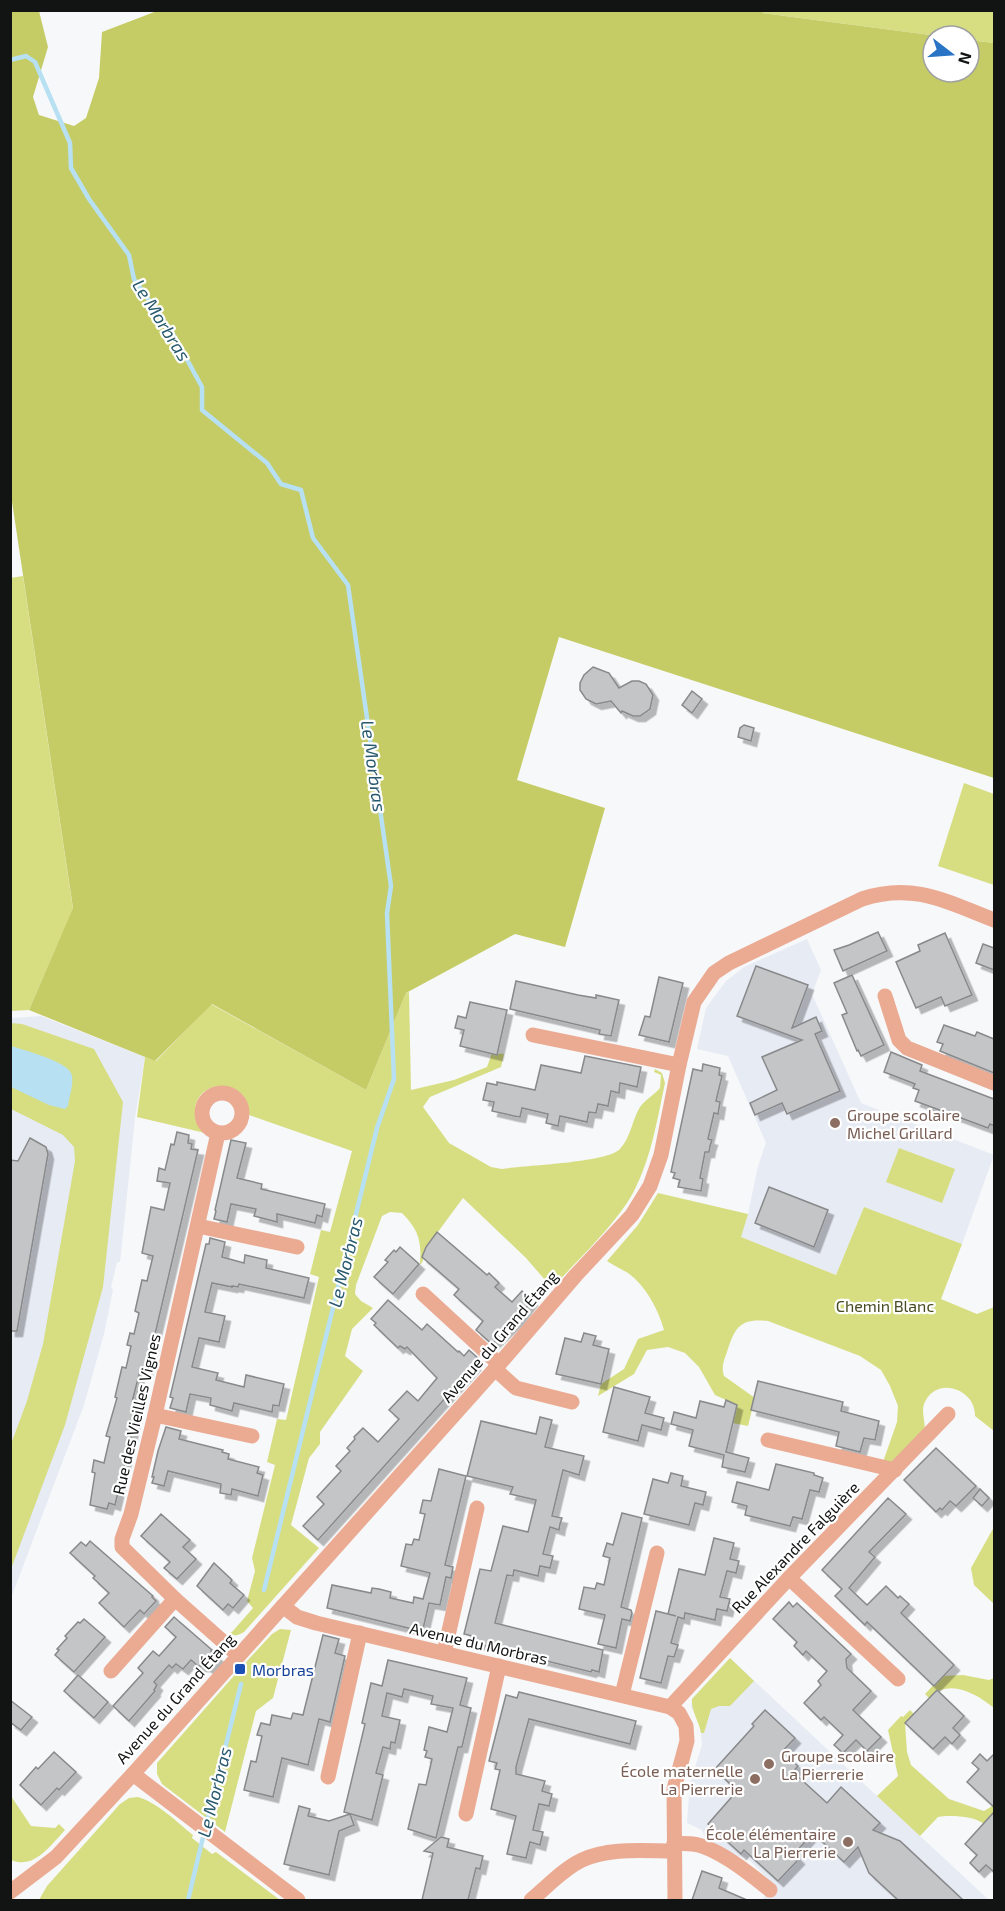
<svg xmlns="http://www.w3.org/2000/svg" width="1005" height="1911" font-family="'Exo 2',sans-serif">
<defs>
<filter id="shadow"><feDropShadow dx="5.5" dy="5.5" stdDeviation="0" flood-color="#0004"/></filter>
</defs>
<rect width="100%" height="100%" fill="#f7f8fa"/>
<g fill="#e7ebf3">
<path d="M807 939 821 970 812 994 861 1103 994 1155 962 1244 864 1207 836 1275 740 1237 748 1214 758 1166 766 1143 728 1056 697 1049 706 1008 726 981 744 967Z"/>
<path d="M41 1016 145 1057 135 1118 121 1253 120 1262H117L111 1287 113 1290 104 1334 84 1405 11 1598V1018Z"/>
<path d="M730 1658 877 1796 989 1900H766L763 1898 774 1885 746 1857 732 1856 706 1840 702 1830 687 1823 690 1783 702 1745 700 1723 691 1707 692 1699Z"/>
</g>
<g fill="#d7de82">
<path d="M763 10 994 11V43L969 40V36H938L762 13Z"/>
<path d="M23 576 73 909 29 1010 11 1011 10 578Z"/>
<path d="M964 783 994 794V885L938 866Z"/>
<path d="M409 992 411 1090 454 1080 487 1067 492 1053 504 1054 501 1067 430 1097 423 1107 449 1143 491 1167 502 1169C526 1165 606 1163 620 1149 631 1137 632 1120 640 1107 645 1100 654 1095 660 1088L661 1075 654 1072 655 1069 662 1073 665 1083C657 1121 651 1159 633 1193 616 1224 577 1261 552 1288L526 1258 463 1198 426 1248 422 1263 420 1264C422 1241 418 1229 402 1213L390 1212 382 1216 356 1285 355 1294 361 1301 373 1308 352 1329 345 1356 363 1371 320 1432V1444L309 1458 291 1525 319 1548 244 1632C239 1635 234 1637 229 1633L232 1632 253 1608 247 1601 255 1571 252 1558 275 1465 267 1462 277 1419 286 1420 319 1277 310 1274 321 1230 330 1232 352 1151 249 1115C250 1077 195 1077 195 1112 195 1121 198 1127 205 1133L137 1117 145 1057 156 1061 211 1004 366 1090 406 993Z"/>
<path d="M11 1023 22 1024 94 1049 123 1102 103 1287 65 1425 11 1569V1444L27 1401 43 1344 75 1161 74 1147 63 1135 11 1109Z"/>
<path d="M899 1148 955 1169 942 1203 886 1182Z"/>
<path d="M658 1193 748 1214 741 1237 836 1275 864 1207 962 1244 941 1299 977 1314 994 1307V1431L975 1416C976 1390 939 1376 926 1400 919 1411 927 1422 924 1432L890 1463 883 1462 897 1422 898 1406 890 1386 881 1370 860 1356 768 1321C740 1318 735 1327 727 1352 724 1360 721 1367 724 1376L755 1398 748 1426 733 1423 737 1405 715 1395 699 1367 685 1353 668 1347 647 1350 634 1374 598 1396 601 1384 624 1369 638 1339 664 1330C658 1309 646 1286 628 1273 621 1269 613 1265 607 1261L638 1225Z"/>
<path d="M994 1527V1604L974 1585 971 1568Z"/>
<path d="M280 1629 291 1630 273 1698 256 1711 225 1832 162 1784 157 1774V1763L247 1661 272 1634Z"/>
<path d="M730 1658 754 1681 730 1706H719L711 1709 704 1733H701C699 1721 691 1711 692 1699Z"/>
<path d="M963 1675 989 1680 994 1678V1708C975 1693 949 1678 929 1698L925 1694 942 1676Z"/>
<path d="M910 1710 914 1714 905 1723 907 1752 911 1765 949 1799 984 1811 994 1805V1812L984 1824C974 1816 950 1815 938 1817L920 1836 877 1796 898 1776 888 1730 901 1716 903 1717Z"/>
<path d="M11 1796 31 1826 55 1828 59 1824 65 1830C51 1845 34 1870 11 1860Z"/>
<path d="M138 1797C158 1803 177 1822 193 1835L192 1838 212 1854 216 1852 280 1900H39L47 1886 120 1804 129 1798Z"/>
</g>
<path fill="#c5cc66" d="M10 11H39L48 47 33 97 39 115 74 126 86 118 99 78 102 32 157 11H763L762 13 938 36H933V72H969V40L994 43V778L559 637 517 780 605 808 565 947 515 934 406 993 366 1090 212 1004 155 1061 29 1010 73 908 11 495Z"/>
<path fill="#b7e0f3" d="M11 1046C23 1050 66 1061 71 1073 75 1081 69 1097 68 1106L65 1109 49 1105 11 1087Z"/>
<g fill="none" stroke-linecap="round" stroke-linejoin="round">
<g stroke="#b7e0f3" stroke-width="4.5">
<path d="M10 60 26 56 35 62 70 143 71 168 89 199 129 255 134 279 173 334 202 387V410L267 463 281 484 301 490 313 538 348 585 391 886 387 913 394 1079 377 1128 264 1590"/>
<path d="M206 1825 241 1684"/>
<path d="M188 1900 204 1833"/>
</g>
</g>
<g fill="#c4c5c7" stroke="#88898b" stroke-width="1.5" filter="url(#shadow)">
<path d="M593 667 609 673 619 688 632 681H639L646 684 653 695 650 709 640 716H633L622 711 621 713 611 701 596 704 586 699 580 690V683L584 675Z"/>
<path d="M692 691 702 699 692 713 682 705Z"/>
<path d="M744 725 754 728 751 741 738 737 740 728Z"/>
<path d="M878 932 887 951 843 971 834 950 849 945Z"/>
<path d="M945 933 972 995 945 1006 941 997 916 1008 896 962 920 951 918 945Z"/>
<path d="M983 944 994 948V970L976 963Z"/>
<path d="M756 966 808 985 792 1028 816 1017 822 1031 815 1034 840 1091 787 1114 782 1103 755 1115 750 1103 777 1090 762 1057 802 1040 737 1016Z"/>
<path d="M852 975 884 1045 861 1056 858 1050 857 1051 842 1015 847 1013 834 983Z"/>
<path d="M659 977 683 983 669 1042 639 1035 645 1016 650 1017Z"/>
<path d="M516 981 578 995 596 998V995L619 1000 611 1036 599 1034 600 1030 510 1009Z"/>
<path d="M470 1002 507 1010 497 1055 460 1046 464 1030 455 1028 458 1016 466 1018Z"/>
<path d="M944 1025 975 1036 977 1032 994 1039V1073L940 1051 943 1044 937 1042Z"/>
<path d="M891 1052 922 1065 920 1071 994 1099V1126L990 1124 988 1128 915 1101 919 1090 913 1088 915 1084 884 1072Z"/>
<path d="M585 1056 641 1067 637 1087 620 1083 619 1093 611 1091 608 1106 598 1104 596 1113 589 1112 587 1122 560 1116 558 1126 546 1123 548 1114 522 1108 520 1117 514 1116 492 1111 494 1102 483 1100 487 1083 497 1085V1082L535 1090 541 1065 581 1073Z"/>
<path d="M703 1064 720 1068 719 1075 722 1076 716 1101 720 1102 718 1114 714 1113 708 1139 712 1140 710 1146 709 1152H705L700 1178 703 1179 701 1191 678 1187 680 1180 673 1178 675 1173 671 1172 693 1069 702 1071Z"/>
<path d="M177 1132 189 1135 188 1143 192 1144 191 1149 198 1150 146 1373 140 1371 132 1402 139 1403 115 1505 109 1503 107 1509 90 1505 95 1473 92 1472 94 1460 104 1463 110 1437 106 1436 117 1398 115 1397 122 1367 126 1368 131 1346 127 1345 130 1333 134 1334 139 1313 135 1311 142 1280 147 1281 153 1256 142 1253 151 1207 164 1210 170 1183 157 1181 159 1168 165 1170 171 1144 174 1145Z"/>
<path d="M30 1138 46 1147 48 1154 17 1331H10V1160L18 1161Z"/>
<path d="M231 1140 246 1143 237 1178 262 1184 261 1189 325 1204 322 1217 317 1215 315 1223 277 1214V1222L254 1216 256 1209 231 1204 227 1222 214 1219 216 1211 215 1210Z"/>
<path d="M769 1187 828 1210 814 1247 755 1223Z"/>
<path d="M437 1232 487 1275 489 1273 499 1283 495 1287 512 1302 522 1291 532 1300 518 1319 492 1344 476 1330 483 1321 454 1295 459 1289 422 1257 426 1247Z"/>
<path d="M210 1238 225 1242 222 1257 244 1263 245 1255 267 1260 266 1268 309 1278 304 1298 239 1284 238 1287 232 1286V1287L212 1283 205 1312 225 1316 219 1342 199 1338 192 1367 218 1373 216 1380 244 1387 246 1375 284 1384 279 1406 273 1405 272 1412 234 1403 232 1411 210 1405 211 1398 190 1394 186 1412 170 1408 173 1398 170 1397 206 1244H209Z"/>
<path d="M400 1247 419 1264 393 1294 374 1277 388 1262 385 1260 394 1250 396 1252Z"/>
<path d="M388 1300 422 1330 427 1324 458 1352 459 1351 464 1356 469 1350 479 1359 474 1364 475 1365 318 1540 303 1526 324 1504 317 1497 341 1471 336 1466 350 1451 347 1448 355 1439 354 1437 363 1428 378 1442 399 1419 389 1410 407 1391 418 1401 437 1378 407 1347 405 1349 400 1346 398 1348 374 1325 376 1323 371 1319Z"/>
<path d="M584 1333 596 1336 593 1345 609 1349 601 1384 556 1374 565 1338 581 1342Z"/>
<path d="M758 1381 843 1402 841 1411 879 1421 875 1440 864 1438 860 1452 836 1446 839 1432 751 1410Z"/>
<path d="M614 1387 650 1397 645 1413 664 1418 661 1430 642 1425 638 1441 603 1432Z"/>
<path d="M726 1400 737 1405 726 1452 749 1458 745 1472 722 1467 724 1455 689 1446 693 1430 671 1424 674 1412 696 1418 700 1401 724 1407Z"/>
<path d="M540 1417 552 1420 545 1447 584 1456 579 1475 563 1470 552 1516 562 1518 560 1524 559 1530 550 1527 543 1554 553 1556 550 1568 540 1566 538 1576 514 1570 513 1576 507 1575 495 1623 603 1650 599 1672 592 1670 591 1672 474 1643 476 1637 464 1634 480 1569 491 1571 503 1526 528 1532 536 1500 510 1494 513 1487 467 1476 481 1421 536 1434Z"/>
<path d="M166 1427 181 1431 179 1439 223 1450 222 1452 229 1454 228 1459 259 1467 257 1473 263 1475 258 1496 232 1489 231 1495 220 1493 221 1484 168 1471 164 1486 152 1483 154 1477H152L158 1451Z"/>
<path d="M936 1448 976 1486 956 1506 950 1501 942 1510 940 1508 936 1512 904 1480Z"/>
<path d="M776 1464 814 1473V1475L823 1478 819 1492 810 1490 802 1519 793 1517 790 1526 745 1515 747 1506 732 1502 737 1482 769 1490Z"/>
<path d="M439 1469 466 1476 445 1565 453 1567 451 1578 446 1577 440 1605 429 1603 423 1629 416 1628V1630L327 1608 332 1585 371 1593 372 1588 379 1589 391 1592 390 1598 413 1603 414 1597 423 1599 430 1573 401 1566 406 1544 412 1545 414 1539 419 1540 425 1514 420 1513 423 1500 431 1501Z"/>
<path d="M671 1473 683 1476 681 1486 706 1492 703 1505 695 1503 689 1525 644 1514 653 1479 668 1483Z"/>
<path d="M980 1489 989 1498 982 1506 973 1498Z"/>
<path d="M888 1498 906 1514 869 1552 875 1557 849 1588 867 1605 886 1586 898 1598 900 1596 909 1604 901 1613 954 1665 934 1686 867 1622 865 1625 835 1596 842 1589 822 1570Z"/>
<path d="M622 1513 642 1518 621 1607 631 1610 632 1613 630 1621 622 1619 616 1648 598 1644 605 1615 579 1609 584 1587 595 1589 597 1583 604 1585 610 1558 603 1556 607 1543 613 1545Z"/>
<path d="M161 1514 190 1540 183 1547 196 1559 177 1579 164 1568 170 1562 141 1536Z"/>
<path d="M714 1538 734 1543 730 1559 739 1561 736 1573 727 1571 720 1597 730 1599 727 1611 717 1609 715 1620 685 1613 684 1619 678 1617 671 1643 678 1645 674 1657 668 1656 661 1683 640 1678 656 1611 676 1616 668 1614 679 1569 705 1575Z"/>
<path d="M90 1541 153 1596 152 1597 156 1601 144 1614 140 1610 124 1627 99 1603 109 1593 93 1578 95 1576 70 1553 81 1542 86 1546Z"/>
<path d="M214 1563 232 1580 230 1583 244 1595 233 1608 228 1604 223 1610 197 1586Z"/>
<path d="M789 1602 793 1607 797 1603 851 1654 846 1659 847 1668 871 1691 853 1710 881 1737 867 1751 856 1740 843 1753 834 1745 843 1735 824 1717 821 1720 804 1703 821 1685 818 1681 827 1671 806 1651 803 1655 794 1646 797 1642 773 1619Z"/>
<path d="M174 1617 212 1650 211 1651 218 1657 208 1668 205 1666H198L191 1660 183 1669 176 1664 172 1668 169 1665 154 1682 157 1685 154 1690 155 1691 129 1721 113 1706 143 1673 138 1668 153 1651 159 1656 176 1637 165 1627Z"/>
<path d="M84 1619 105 1637 74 1672 55 1655 59 1650 57 1649 67 1638 65 1636 78 1622 80 1623Z"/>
<path d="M323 1635 339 1639 335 1653 345 1656 330 1722 319 1719 308 1765 282 1758 273 1797 244 1790 251 1761 256 1762 262 1736 257 1735 261 1723 270 1725 272 1715 291 1719 293 1713 303 1715Z"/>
<path d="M388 1660 467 1678 460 1705 471 1708 462 1747H458L436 1838 408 1829 419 1784 426 1785 432 1759 425 1757 427 1751 424 1750 429 1727 447 1732 453 1708 431 1704 433 1696 404 1689 402 1697 387 1693 382 1716 400 1720 395 1743 391 1742 390 1749 383 1747 376 1773 383 1775 372 1820 344 1812 365 1724 362 1723 371 1683 382 1686Z"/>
<path d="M78 1675 108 1702 94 1718 64 1691Z"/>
<path d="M937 1690 964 1716 953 1728 960 1735 952 1744 945 1737 933 1749 905 1723Z"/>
<path d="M519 1692 636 1721 630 1744 529 1719 516 1767V1774L545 1781 542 1791 552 1794 549 1806 539 1804 533 1830 543 1832 540 1845 530 1842 526 1858 507 1854 516 1816 491 1809 500 1770 495 1769 497 1763 489 1761 506 1695 517 1698Z"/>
<path d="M10 1700 32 1717 21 1730 10 1722Z"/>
<path d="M765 1710 795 1738 782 1752 798 1766 793 1772 827 1803 841 1787 880 1823 873 1830 900 1841 963 1900H898L869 1873 858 1847 844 1862 813 1833 794 1854 799 1859 778 1881 744 1850 741 1854 708 1824 737 1791 715 1769 754 1726 752 1724Z"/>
<path d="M54 1752 76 1772 59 1790 57 1788 41 1805 20 1785 36 1767 38 1769Z"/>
<path d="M980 1754 987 1761 994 1754V1807L967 1782 979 1769 972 1763Z"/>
<path d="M299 1806 310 1809 308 1816 329 1821 350 1814 354 1825 339 1831 329 1875 284 1864Z"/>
<path d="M994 1812V1872L986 1865 979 1872 970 1863 977 1855 965 1844Z"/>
<path d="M441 1837 449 1839 447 1847 483 1856 480 1869 476 1868 468 1900H422L433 1853 424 1851Z"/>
<path d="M702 1871 722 1878 719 1888 747 1900H692Z"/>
</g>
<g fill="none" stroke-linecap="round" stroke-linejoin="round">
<g stroke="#ebaa92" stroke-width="15">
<path d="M885 996 899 1040 907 1048 994 1083"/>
<path d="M533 1035 679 1065"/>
<circle cx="222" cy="1113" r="20"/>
<path d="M218 1133 155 1415 131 1514 122 1539V1547L175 1599 238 1655"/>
<path d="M198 1226 297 1247"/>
<path d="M423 1294 499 1364"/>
<path d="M495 1369 516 1388 572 1402"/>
<path d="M155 1415 252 1436"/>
<path d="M768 1440 895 1470"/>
<path d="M789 1578 898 1679"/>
<path d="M283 1606 297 1617 316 1623 670 1707 679 1713 686 1726 687 1741 674 1789 675 1900"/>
<path d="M444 1653 477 1508"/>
<path d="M111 1671 175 1599"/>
<path d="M622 1695 657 1553"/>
<path d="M670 1707 789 1578 948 1414"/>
<path d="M133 1774 298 1900"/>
<path d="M328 1777 360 1633"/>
<path d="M466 1814 499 1666"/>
<path d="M674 1843C680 1844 687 1843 693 1844 717 1847 751 1875 770 1890"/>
<path d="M10 1892 56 1857 133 1774 495 1369 576 1275 632 1215 650 1186 661 1155 679 1065 694 1002 714 973 729 963 862 899C914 882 947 902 994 920"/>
<path d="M531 1900C547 1887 563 1869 582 1860 609 1847 645 1851 674 1851"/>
</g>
</g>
<g fill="#8d6e63" stroke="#fff" stroke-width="2">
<circle cx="835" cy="1123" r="6"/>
<circle cx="769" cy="1764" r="6"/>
<circle cx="755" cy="1779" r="6"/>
<circle cx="848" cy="1842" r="6"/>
</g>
<rect fill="#1a4fb4" stroke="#fff" stroke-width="2" x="234" y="1663" width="12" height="12" rx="3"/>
<g text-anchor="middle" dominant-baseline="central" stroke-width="4.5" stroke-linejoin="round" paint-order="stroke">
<g font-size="16" fill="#785e54" stroke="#fff" text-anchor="start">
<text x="847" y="1114">Groupe scolaire<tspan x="847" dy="18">Michel Grillard</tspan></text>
<text x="781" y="1755">Groupe scolaire<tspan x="781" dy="18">La Pierrerie</tspan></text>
<text x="743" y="1770" text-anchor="end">École maternelle<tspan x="743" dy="18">La Pierrerie</tspan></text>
<text x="836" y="1833" text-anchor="end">École élémentaire<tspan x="836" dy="18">La Pierrerie</tspan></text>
</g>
<g font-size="16" fill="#494c22" stroke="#fff">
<text x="885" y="1305">Chemin Blanc</text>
</g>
<g font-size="16" fill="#121313" stroke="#fff">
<text transform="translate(499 1336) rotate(-49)">Avenue du Grand Étang</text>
<text transform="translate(136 1414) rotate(-77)">Rue des Vieilles Vignes</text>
<text transform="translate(795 1547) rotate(-46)">Rue Alexandre Falguière</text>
<text transform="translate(479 1643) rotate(13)">Avenue du Morbras</text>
<text transform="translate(175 1698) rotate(-48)">Avenue du Grand Étang</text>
</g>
<g font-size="16" fill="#164399" stroke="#fff" text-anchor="start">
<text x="252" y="1669">Morbras</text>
</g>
<g font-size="18" font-style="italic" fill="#28596e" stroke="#fff">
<text transform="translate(162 320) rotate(58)">Le Morbras</text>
<text transform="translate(374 766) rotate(82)">Le Morbras</text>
<text transform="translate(345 1262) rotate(-76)">Le Morbras</text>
<text transform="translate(214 1792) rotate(-76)">Le Morbras</text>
</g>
</g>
<rect width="1005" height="1911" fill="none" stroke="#121313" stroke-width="24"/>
<g transform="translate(951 54) rotate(107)"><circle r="28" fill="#ffffff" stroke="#a0a1a1" stroke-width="1.5"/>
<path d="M0-4.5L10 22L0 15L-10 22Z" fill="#2974c4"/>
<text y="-9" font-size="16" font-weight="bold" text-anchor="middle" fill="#121313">N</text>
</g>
</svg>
